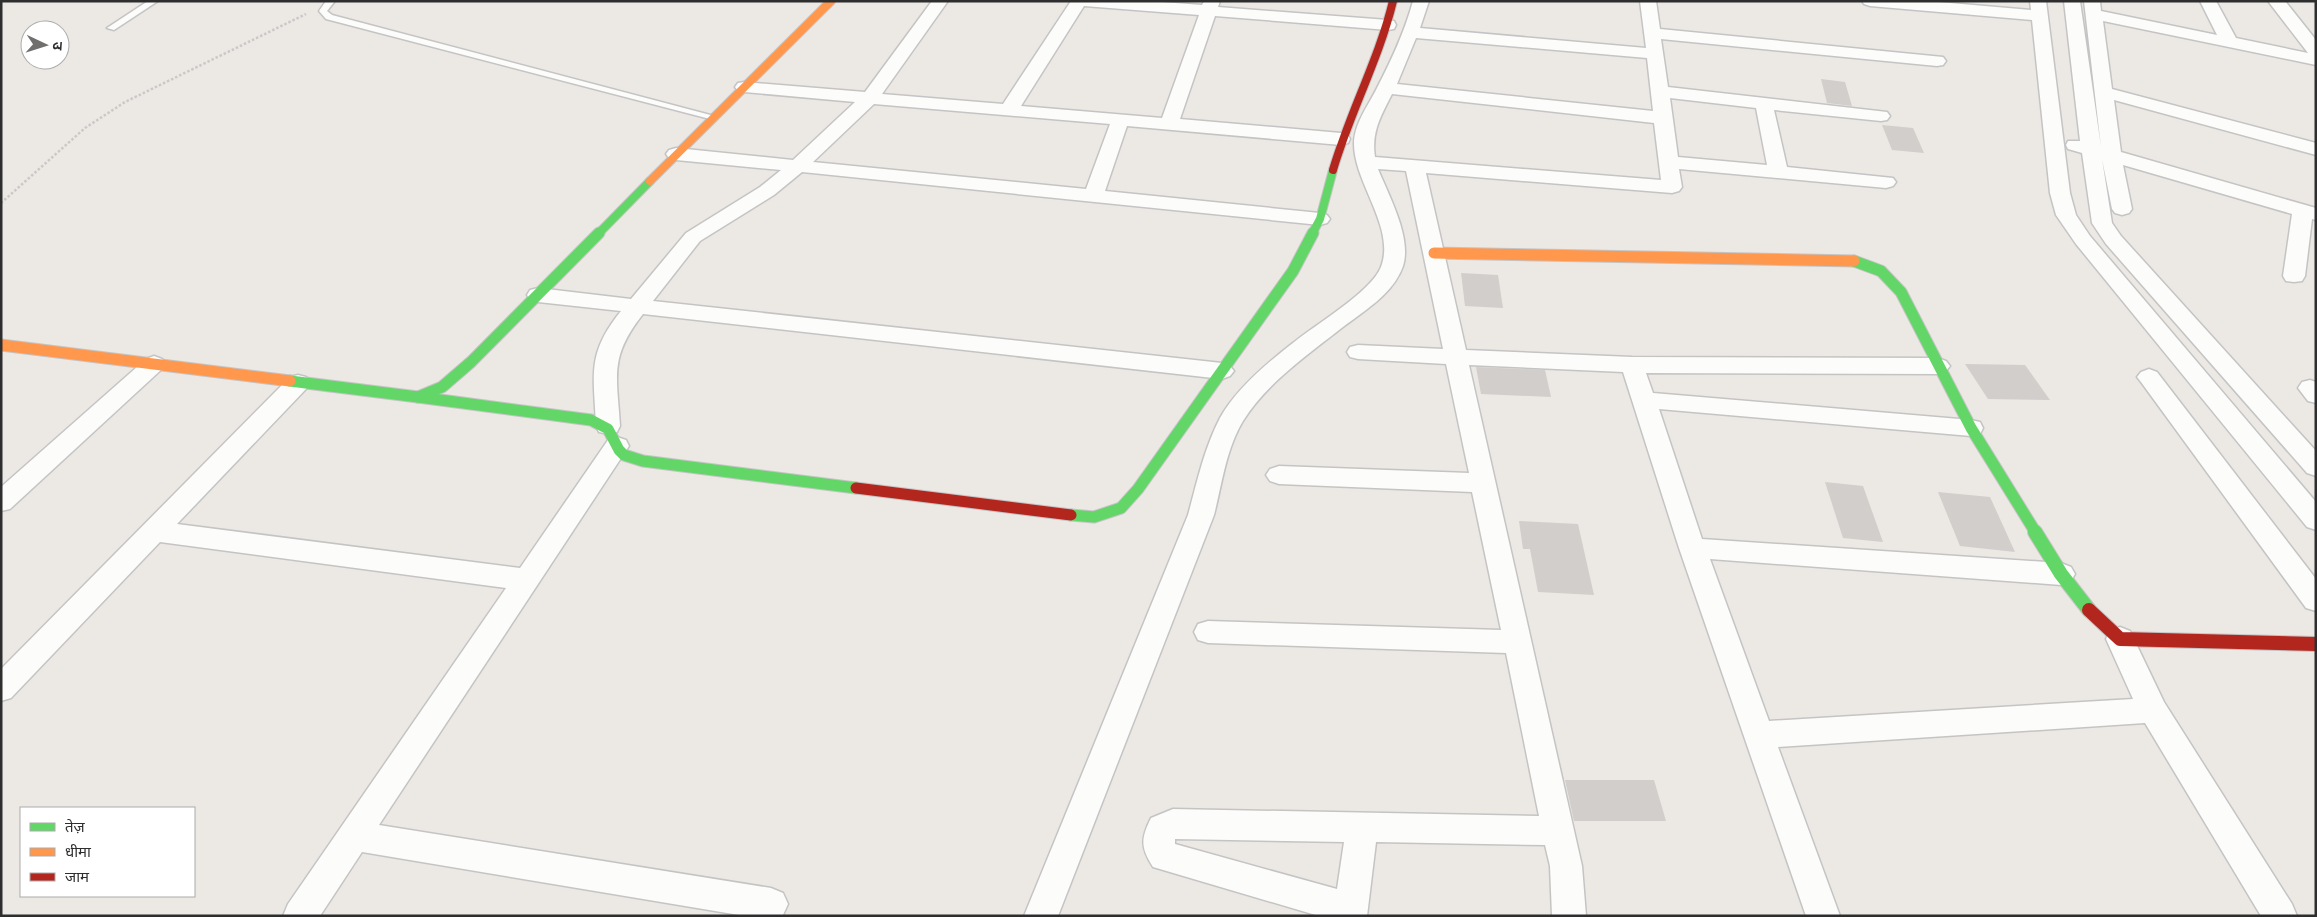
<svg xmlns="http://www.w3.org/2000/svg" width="2317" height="917" font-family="Commissioner,'Noto Sans Devanagari',sans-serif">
<rect width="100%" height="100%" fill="#ece8e4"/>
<g fill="#d1cecb">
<path d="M1821 79 1845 82 1852 106 1827 103Z"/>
<path d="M1882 125 1913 128 1924 153 1892 150Z"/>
<path d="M1461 273 1498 275 1503 308 1465 306Z"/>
<path d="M1965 364 2025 365 2050 400 1988 399Z"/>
<path d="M1476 367 1545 370 1551 397 1481 394Z"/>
<path d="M1825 482 1863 486 1883 542 1843 538Z"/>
<path d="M1938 492 1990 497 2015 552 1960 546Z"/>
<path d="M1519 521 1578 524 1594 595 1538 592 1530 549H1523Z"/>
<path d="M1565 780H1654L1666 821H1574Z"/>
</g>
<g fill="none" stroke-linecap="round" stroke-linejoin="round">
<defs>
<g id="lane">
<path d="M148 1H158L114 30 107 28Z"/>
<path d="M326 1H335L327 11 332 15 718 117 713 120 710 119 326 19 319 11Z"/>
</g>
<g id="street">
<path d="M932 1H948L882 94 1003 104 1071 1H1149L1202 5 1204 1H1220L1218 7 1388 20 1394 21 1396 25 1394 29 1388 30 1215 16 1180 119 1341 133 1348 135 1350 139 1348 143 1341 145 1127 126 1105 191 1320 213 1327 215 1330 219 1327 223 1320 225 802 172 774 195 700 241 653 301 1222 363 1230 366 1234 371 1230 376 1222 379 643 314C609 357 617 375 620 426L617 432 608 434 599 432 596 426C594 375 586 354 621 311L538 302 530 300 527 295 530 290 538 288 631 299 686 233 760 187 781 170 676 160 669 158 666 154 669 150 676 148 793 160 855 102 744 92 738 91 735 87 738 83 744 82 865 92ZM1084 6 1199 15 1162 118 1021 106ZM874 104 1110 124 1086 189 813 162Z"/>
<path d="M1413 1H1429L1420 28 1646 48 1640 1H1656L1660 29 1943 57 1946 61 1943 65 1937 66 1661 39 1668 87 1887 112 1890 116 1887 120 1881 121 1774 110 1787 167 1893 178 1896 182 1893 186 1886 188 1679 169 1682 187 1679 191 1672 193 1426 173 1466 350 1632 357 1938 358 1946 361 1950 366 1946 371 1938 374 1646 373 1653 393 1971 420 1980 422 1983 428 1980 434 1971 436 1659 409 1702 539 2061 563 2071 567 2075 574 2071 581 2061 585 1710 559 1769 721 2133 699 2106 639 2110 631 2120 627 2130 631 2164 702 2292 904 2297 916H2261L2145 723 1778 747 1840 916H1806L1679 548 1623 372 1469 365 1582 866 1586 916H1552L1550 866 1545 845 1376 842 1367 916H1319L1153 867C1140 847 1141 838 1151 818L1173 809 1539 816 1506 653 1208 643 1198 640 1194 632 1198 624 1208 621 1501 630 1472 492 1279 484 1270 481 1266 475 1270 469 1279 466 1469 473 1446 364 1358 359 1350 357 1347 352 1350 347 1358 345 1443 349 1406 171 1378 169C1389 196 1412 238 1403 266 1393 295 1362 312 1339 330 1306 356 1266 384 1243 421 1226 449 1222 484 1214 515L1058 916H1024L1188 515C1197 482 1204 449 1220 418 1236 389 1267 363 1293 343 1316 324 1371 292 1381 267 1396 228 1354 183 1354 144 1354 124 1368 106 1377 88 1391 61 1405 31 1413 1ZM1416 38 1647 58 1653 111 1397 84ZM1392 94 1654 123 1661 180 1375 157C1371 132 1381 116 1392 94ZM1670 98 1756 108 1767 165 1678 157ZM1175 839 1344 842 1337 889 1175 844Z"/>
<path d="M1862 1H1927L2031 10 2030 1H2046L2070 193 2076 215 2090 236 2316 502V530L2307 527 2076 244 2056 215 2050 193 2032 20 1870 6 1864 4Z"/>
<path d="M2064 1H2080L2101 147 2084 1H2100L2101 11 2217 35 2200 1H2216L2236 38 2308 53 2268 1H2285L2316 40V65L2103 21 2112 89 2316 143V155L2114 100 2121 152 2316 208V220L2312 219 2305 276 2302 281 2294 282 2286 281 2283 276 2292 214 2123 165 2132 209 2129 213 2122 215 2115 213 2112 209 2102 159 2112 223 2121 236 2316 451V476L2307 473 2106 244 2092 223 2082 153 2068 149 2066 145 2068 141H2080Z"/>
<path d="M154 356 162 359 166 364 162 369 10 509 1 511V487L146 359Z"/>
<path d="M2149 369 2157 372 2316 579V611L2306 608 2141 382 2137 377 2141 372Z"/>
<path d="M298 375 306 377 310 383 306 389 177 524 520 568 608 440 617 437 626 440 629 446 379 825 771 888 783 893 788 904 783 915 745 916 362 852 320 916H283L288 904 506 588 160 542 11 698 1 701V669L290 377Z"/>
<path d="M2310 380 2316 382V403L2308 401 2298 388 2302 382Z"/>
</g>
<g id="fast-far2">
<path d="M598 234 650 181"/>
<path d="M1312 234 1320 219 1333 170"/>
</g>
<g id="fast-far1">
<path d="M1854 261 1881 271 1901 292 1971 428 2036 533"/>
<path d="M290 381 418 397 442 387 471 362 599 233"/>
<path d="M418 397 591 420 608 429 619 450 624 455 643 461 856 488"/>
<path d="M1071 515 1094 517 1121 508 1138 489 1293 271 1313 233"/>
</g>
<path id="fast" d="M2035 532 2061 574 2089 610"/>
<path id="slow-far1" d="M650 181 831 1"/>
<g id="slow">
<path d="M1434 253 1854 261"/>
<path d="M1 345 290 381"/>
</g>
<path id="jam-far2" d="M1333 170C1350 112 1379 59 1393 1"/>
<path id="jam-far1" d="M856 488 1071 515"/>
<path id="jam" d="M2089 610 2120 639 2316 644"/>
</defs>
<use href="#lane" stroke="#c5c4c5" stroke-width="3"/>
<use href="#street" stroke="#c5c4c5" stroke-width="3"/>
<use href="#fast-far2" stroke="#c5c4c5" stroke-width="10"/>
<use href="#fast-far1" stroke="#c5c4c5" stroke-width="13"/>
<use href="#fast" stroke="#c5c4c5" stroke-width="16"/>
<use href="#slow-far1" stroke="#c5c4c5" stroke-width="10"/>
<use href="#slow" stroke="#c5c4c5" stroke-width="13"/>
<use href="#jam-far2" stroke="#c5c4c5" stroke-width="10"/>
<use href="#jam-far1" stroke="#c5c4c5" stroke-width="13"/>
<use href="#jam" stroke="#c5c4c5" stroke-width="16"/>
<path stroke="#c9c9c8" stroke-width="2.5" stroke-dasharray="2.5 2" stroke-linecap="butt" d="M1 203 85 128 125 102 306 14"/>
<use href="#lane" fill="#fcfcfb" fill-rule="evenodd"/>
<use href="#street" fill="#fcfcfb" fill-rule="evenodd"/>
<use href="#fast-far2" stroke="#63d668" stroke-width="8"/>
<use href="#fast-far1" stroke="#63d668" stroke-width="11"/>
<use href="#fast" stroke="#63d668" stroke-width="14"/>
<use href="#slow-far1" stroke="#ff974d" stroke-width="8"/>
<use href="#slow" stroke="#ff974d" stroke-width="11"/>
<use href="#jam-far2" stroke="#b3261e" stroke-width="8"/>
<use href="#jam-far1" stroke="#b3261e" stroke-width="11"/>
<use href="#jam" stroke="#b3261e" stroke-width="14"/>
</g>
<rect width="2317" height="917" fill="none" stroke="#2e2e2e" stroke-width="5"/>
<rect x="20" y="807" width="175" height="90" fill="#ffffff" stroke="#ababab"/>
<rect x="30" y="823" width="25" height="8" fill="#63d668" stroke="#ababab"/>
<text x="65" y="832" font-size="15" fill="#2e2e2e">तेज़</text>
<rect x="30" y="848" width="25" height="8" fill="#ff974d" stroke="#ababab"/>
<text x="65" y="857" font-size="15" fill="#2e2e2e">धीमा</text>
<rect x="30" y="873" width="25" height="8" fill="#b3261e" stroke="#ababab"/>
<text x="65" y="882" font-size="15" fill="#2e2e2e">जाम</text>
<g transform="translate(45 45) rotate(94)"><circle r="24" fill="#ffffff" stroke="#ababab"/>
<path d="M0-4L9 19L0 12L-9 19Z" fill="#706f6e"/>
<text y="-8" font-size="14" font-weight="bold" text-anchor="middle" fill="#2e2e2e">उ</text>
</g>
</svg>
